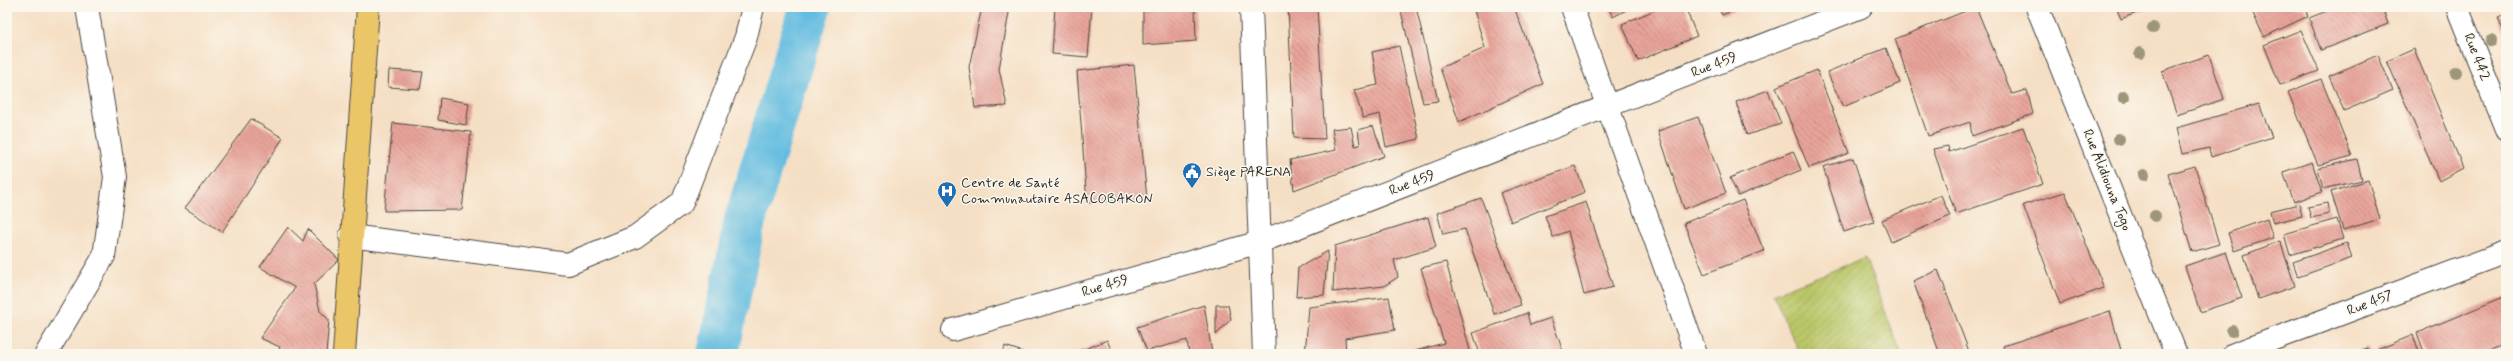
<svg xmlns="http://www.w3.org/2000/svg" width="2513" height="361" font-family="Mynerve,sans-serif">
<defs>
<pattern id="garden-furrows" width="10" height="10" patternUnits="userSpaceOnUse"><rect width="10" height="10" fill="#bac668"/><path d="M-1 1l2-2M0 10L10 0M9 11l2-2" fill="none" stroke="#a0aa5a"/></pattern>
<pattern id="building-back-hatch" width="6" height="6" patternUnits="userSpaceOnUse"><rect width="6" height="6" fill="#e9a49a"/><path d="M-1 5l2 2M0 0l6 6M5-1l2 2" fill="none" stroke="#bd867e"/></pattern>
</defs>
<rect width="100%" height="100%" fill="#fbf7ec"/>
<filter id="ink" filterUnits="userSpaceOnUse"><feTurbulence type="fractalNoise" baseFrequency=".025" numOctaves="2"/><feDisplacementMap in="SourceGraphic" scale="8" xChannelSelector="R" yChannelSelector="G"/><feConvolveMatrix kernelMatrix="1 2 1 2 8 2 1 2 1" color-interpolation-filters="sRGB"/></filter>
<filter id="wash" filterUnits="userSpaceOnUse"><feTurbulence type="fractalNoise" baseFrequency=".012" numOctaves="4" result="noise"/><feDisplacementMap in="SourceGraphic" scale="16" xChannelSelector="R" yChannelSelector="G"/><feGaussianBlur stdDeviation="0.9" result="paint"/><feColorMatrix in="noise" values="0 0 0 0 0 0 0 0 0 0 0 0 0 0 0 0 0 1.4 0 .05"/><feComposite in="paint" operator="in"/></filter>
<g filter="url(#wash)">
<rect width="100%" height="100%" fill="#f5dfc4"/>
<path fill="url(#garden-furrows)" stroke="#72784a" d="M1865 258 1901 354H1800L1773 294Z"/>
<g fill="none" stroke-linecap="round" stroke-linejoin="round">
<path stroke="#62bce0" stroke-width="42" d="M718 354 745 220 810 7"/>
</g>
<g id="blocks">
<g fill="url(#building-back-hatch)">
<path d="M982 7H1010L999 69 1007 106 975 108 969 67Z"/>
<path d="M1055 7H1092L1088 57 1052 54Z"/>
<path d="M1143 7H1195L1196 41 1143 45Z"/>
<path d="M1288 7H1317L1325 139 1294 138Z"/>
<path d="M1400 7H1416L1438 101 1423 103Z"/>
<path d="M1473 7H1514L1543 84 1459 122 1440 68 1485 48Z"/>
<path d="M1608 7H1632L1613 17Z"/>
<path d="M1662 7H1685L1697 36 1638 61 1622 24Z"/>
<path d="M1718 7H1742L1722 15Z"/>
<path d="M1976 7 2012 94 2027 90 2033 114 1972 136 1970 122 1928 136 1895 39Z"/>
<path d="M2116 7H2151L2121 19Z"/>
<path d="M2250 7H2304L2308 16 2264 37Z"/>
<path d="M2337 7H2382L2388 24 2321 50 2309 18Z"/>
<path d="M2506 14V38L2498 17Z"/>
<path d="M2301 30 2319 71 2280 85 2264 45Z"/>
<path d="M1399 46 1419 139 1386 147 1380 114 1363 118 1354 90 1378 85 1372 52Z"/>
<path d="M1886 48 1900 83 1843 107 1827 72Z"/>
<path d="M2414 49 2463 168 2439 181 2387 61Z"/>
<path d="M2209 55 2224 99 2177 115 2162 71Z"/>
<path d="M2378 55 2393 90 2344 111 2329 76Z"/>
<path d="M1134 65 1147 199 1087 203 1077 71Z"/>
<path d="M389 70 423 72 420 89 388 87Z"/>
<path d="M1817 70 1849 153 1809 168 1776 87Z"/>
<path d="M2321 79 2352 156 2318 165 2288 92Z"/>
<path d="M1768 90 1781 124 1747 135 1736 102Z"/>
<path d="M440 98 469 103 466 125 438 120Z"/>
<path d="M2259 104 2272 137 2211 157 2209 148 2182 154 2176 128Z"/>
<path d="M1698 117 1726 193 1684 209 1658 131Z"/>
<path d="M251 119 283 138 222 232 185 208Z"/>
<path d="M393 123 471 132 462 210 384 211Z"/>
<path d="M1373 126 1384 156 1294 190 1290 160 1336 150 1332 129 1351 127 1355 146 1360 145 1358 130Z"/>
<path d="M2023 127 2043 184 1956 214 1933 149 1948 146 1949 152Z"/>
<path d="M1793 151 1801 170 1738 196 1730 178Z"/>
<path d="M1853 158 1874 222 1844 232 1823 167Z"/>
<path d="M2357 159 2362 180 2323 189 2318 168Z"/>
<path d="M2312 162 2322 192 2294 202 2283 172Z"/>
<path d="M1575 166 1585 192 1511 222 1500 193Z"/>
<path d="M2195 166 2219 244 2192 252 2168 174Z"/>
<path d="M2368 180 2380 219 2343 230 2331 192Z"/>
<path d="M2065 192 2104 288 2060 304 2023 205Z"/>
<path d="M1941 195 1950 216 1891 242 1882 220Z"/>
<path d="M1481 198 1521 305 1494 314 1465 229 1443 234 1437 213Z"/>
<path d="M1743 200 1764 251 1704 274 1684 223Z"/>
<path d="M1586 202 1613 287 1584 295 1568 231 1553 237 1545 216Z"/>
<path d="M2327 203 2329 214 2311 218 2308 207Z"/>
<path d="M2299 204 2302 216 2273 223 2270 211Z"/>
<path d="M1428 217 1436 247 1394 260 1398 277 1384 286 1333 292 1335 246Z"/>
<path d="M2267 219 2273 238 2234 251 2228 233Z"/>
<path d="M2337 219 2343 239 2290 255 2284 234Z"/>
<path d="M288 227 303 241 308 229 339 260 314 284 320 311 329 320 326 354H278L280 347 260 338 295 288 260 267Z"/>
<path d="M2280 241 2295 286 2258 299 2244 255Z"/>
<path d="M2347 243 2352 258 2298 277 2293 262Z"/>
<path d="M1328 251 1324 295 1296 297 1298 268Z"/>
<path d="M2226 252 2242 298 2200 312 2185 266Z"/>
<path d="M1446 262 1471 354H1404L1444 343 1421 268Z"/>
<path d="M1938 270 1970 354H1940L1913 281Z"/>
<path d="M2506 296V345L2483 354H2425L2417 333Z"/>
<path d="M1389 297 1395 330 1345 338 1346 354H1305L1309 307Z"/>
<path d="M1204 305 1212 353 1189 354 1187 340 1147 351 1137 327Z"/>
<path d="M1216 305H1228L1231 319 1216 335Z"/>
<path d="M2110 311 2122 354H2005L2003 346Z"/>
<path d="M1527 313 1530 325 1551 318 1564 354H1480L1473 333Z"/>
<path d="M2413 335 2420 354H2378L2377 350Z"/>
<path d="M1107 340 1113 354H1073Z"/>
<path d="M1005 346 1029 354H1003Z"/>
<path d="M2368 348 2370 354H2351Z"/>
</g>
</g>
</g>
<g filter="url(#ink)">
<use href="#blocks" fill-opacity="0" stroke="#494642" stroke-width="1"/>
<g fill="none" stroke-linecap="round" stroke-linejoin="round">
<defs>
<g id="minor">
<path d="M1251 7 1264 354"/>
<path d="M1572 7 1696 354"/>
<path d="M2037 7 2176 354"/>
<path d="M2457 7 2506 129"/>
<path d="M350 236 568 264 635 237 682 203 746 37 753 7"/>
<path d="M953 330 1260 242 1861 7"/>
<path d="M46 354 104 256 115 177 87 7"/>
<path d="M2234 354 2506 252"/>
</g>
<path id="major" d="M344 354 368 7"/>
</defs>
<use href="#minor" stroke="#494642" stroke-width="24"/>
<use href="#major" stroke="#494642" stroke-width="24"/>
<use href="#minor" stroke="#fff" stroke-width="22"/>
<use href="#major" stroke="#eac669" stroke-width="22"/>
</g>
<g fill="#9e967a">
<circle cx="2153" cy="28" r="6"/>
<circle cx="2491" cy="41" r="6"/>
<circle cx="2140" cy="53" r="6"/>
<circle cx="2456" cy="73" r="6"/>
<circle cx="2124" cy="97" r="6"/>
<circle cx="2119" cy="139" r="6"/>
<circle cx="2144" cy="175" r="6"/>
<circle cx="2155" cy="216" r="6"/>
<circle cx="2232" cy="331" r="6"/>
</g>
</g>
<defs>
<symbol id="civic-pin" viewBox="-11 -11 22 30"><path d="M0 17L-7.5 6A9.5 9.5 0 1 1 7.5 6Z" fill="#1f6fb2" stroke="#fbf7ec"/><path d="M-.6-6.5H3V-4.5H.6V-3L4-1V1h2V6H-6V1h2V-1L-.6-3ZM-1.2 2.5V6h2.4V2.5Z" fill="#fff"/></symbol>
<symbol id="hospital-pin" viewBox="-11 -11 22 30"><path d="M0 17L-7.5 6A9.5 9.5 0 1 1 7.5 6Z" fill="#1f6fb2" stroke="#fbf7ec"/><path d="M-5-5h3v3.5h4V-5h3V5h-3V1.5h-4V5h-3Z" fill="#fff"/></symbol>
</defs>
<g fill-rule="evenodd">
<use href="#civic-pin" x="1181" y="161" width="22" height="30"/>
<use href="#hospital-pin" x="936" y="180" width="22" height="30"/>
</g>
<g text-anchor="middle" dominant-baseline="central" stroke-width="3" stroke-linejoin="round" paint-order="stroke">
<g font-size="14" fill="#2b2b2b" stroke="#fbf7ec">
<text transform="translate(2477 57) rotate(68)">Rue 442</text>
<text transform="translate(1714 65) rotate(-21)">Rue 459</text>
<text transform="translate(2107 180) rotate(68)">Rue Alidiouna Togo</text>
<text transform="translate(1412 183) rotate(-21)">Rue 459</text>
<text transform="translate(1105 286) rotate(-16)">Rue 459</text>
<text transform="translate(2370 303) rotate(-21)">Rue 457</text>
</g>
<g font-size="14" fill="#2b2b2b" stroke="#fbf7ec" text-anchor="start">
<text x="1206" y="172">Siège PARENA</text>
<text x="961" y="183">Centre de Santé<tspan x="961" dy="16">Communautaire ASACOBAKON</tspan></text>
</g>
</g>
<rect width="2513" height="361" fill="none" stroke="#fbf7ec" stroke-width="24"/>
</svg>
